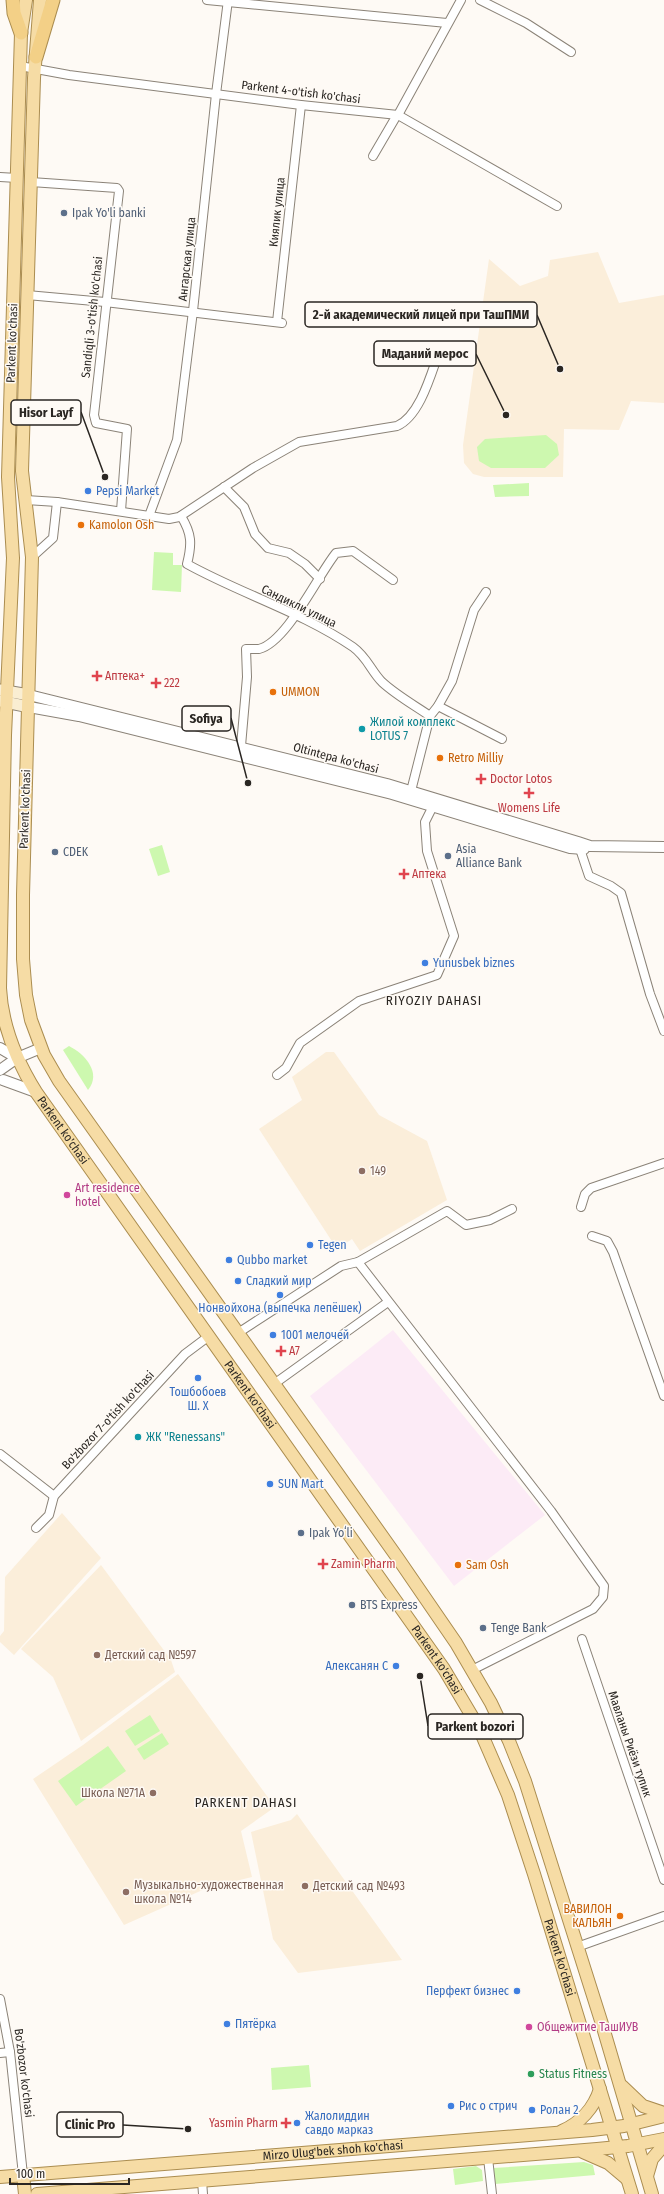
<svg xmlns="http://www.w3.org/2000/svg" width="664" height="2194" font-family="'Fira Sans Condensed',sans-serif">
<rect width="100%" height="100%" fill="#fefaf5"/>
<path fill="#fcebf6" d="M393 1330 545 1515 454 1586 310 1396Z"/>
<g fill="#fbeeda">
<path d="M598 252 619 303 664 295V403L631 401 619 430 564 429 563 477H484L473 474 464 463 463 445 489 259 520 286 548 276 550 260Z"/>
<path d="M326 1052H334L379 1115 427 1141 447 1200 360 1251 352 1239 337 1249 259 1129 302 1100 292 1077Z"/>
<path d="M62 1513 101 1558 14 1655 0 1642V1636L4 1631 5 1577Z"/>
<path d="M101 1565 171 1660 175 1672 81 1741 53 1677 21 1649Z"/>
<path d="M178 1674 275 1807 241 1831 252 1877 207 1888 124 1925 33 1779 83 1745Z"/>
<path d="M297 1814 402 1960 298 1973 273 1939 251 1832 291 1820Z"/>
</g>
<g fill="#cdf8af">
<path d="M546 435 557 444 559 455 545 468H491L479 461 477 447 485 439Z"/>
<path d="M529 483V496L495 497 493 485Z"/>
<path d="M154 552 173 553V565H182L181 592 152 590Z"/>
<path d="M162 845 170 872 158 876 149 849Z"/>
<path d="M69 1046C85 1054 102 1073 88 1090L63 1050Z"/>
<path d="M150 1715 160 1731 135 1746 125 1731Z"/>
<path d="M162 1733 169 1744 144 1760 137 1749Z"/>
<path d="M108 1746 126 1771 76 1806 58 1781Z"/>
<path d="M309 2065 311 2087 272 2090 271 2068Z"/>
<path d="M584 2162 593 2165 595 2175 495 2184 493 2168Z"/>
<path d="M476 2166 482 2170 483 2181 455 2185 453 2169Z"/>
</g>
<g fill="none" stroke-linecap="round" stroke-linejoin="round">
<defs>
<g id="minor">
<path d="M207 0 447 23"/>
<path d="M480 0 526 23 571 52"/>
<path d="M20 66 69 75 301 105 398 115 557 206"/>
<path d="M398 115 461 0"/>
<path d="M373 156 397 115"/>
<path d="M0 177 17 178"/>
<path d="M31 182 117 188 119 191 94 415 96 423 127 429 121 511"/>
<path d="M27 295 105 302 282 323"/>
<path d="M277 322 301 105"/>
<path d="M224 487 244 507 255 534 268 548 289 553 305 564 320 579"/>
<path d="M26 500 57 502 169 519 179 517 253 468 299 442 397 426C420 416 431 374 439 352"/>
<path d="M149 516 177 440 193 311 216 94 228 0"/>
<path d="M181 516C192 534 192 544 187 564 241 594 302 612 353 647 367 657 371 671 382 682 396 695 414 705 430 716"/>
<path d="M32 557 53 538 57 502"/>
<path d="M438 706 502 739"/>
<path d="M241 746 247 677 246 649C250 649 255 649 259 649 287 642 318 575 336 553L353 551 393 580"/>
<path d="M411 791 430 716 438 706 452 681 474 610 486 592"/>
<path d="M580 849 589 876 611 886 621 893 650 994 664 1031"/>
<path d="M277 1075 286 1068 300 1043 359 1001 437 975 454 936 427 851 425 822 433 806"/>
<path d="M581 1207 585 1194 591 1188 664 1163"/>
<path d="M592 1236 607 1241 613 1252 664 1396"/>
<path d="M358 1262 551 1511 604 1586 603 1597 593 1609 472 1670"/>
<path d="M238 1333 341 1266 358 1262 447 1211 466 1225 490 1220 512 1209"/>
<path d="M274 1384 388 1302"/>
<path d="M0 1454 54 1496"/>
<path d="M36 1528 49 1515 54 1496 185 1354 209 1336"/>
<path d="M582 1639 664 1880"/>
<path d="M577 1947 664 1916"/>
<path d="M0 1999 10 2052 23 2175"/>
<path d="M0 2053 10 2052"/>
<path d="M488 2158 492 2194"/>
<path d="M202 2181 203 2194"/>
</g>
<g id="tertiary">
<path d="M29 695 387 784 578 842 590 846 664 847"/>
<path d="M29 707 79 716 392 794 570 848 584 849"/>
<path d="M0 1048 17 1058"/>
<path d="M0 1070 17 1058 41 1048"/>
<path d="M3 1080 36 1092"/>
</g>
<g id="secondary">
<path d="M0 690 29 695"/>
<path d="M0 701 29 707"/>
</g>
<g id="primary">
<path id="s1" d="M26 0 21 33 8 477 13 558 5 735 0 988C2 1026 16 1060 36 1092L444 1669 479 1728 508 1795 534 1874 632 2194"/>
<path d="M40 0 34 78 22 471 32 557 23 895V959L26 995 31 1020 44 1055 59 1081 397 1557 456 1643 491 1703 509 1741 525 1781 602 2024 652 2194"/>
<path d="M622 2086 643 2106 664 2113"/>
<path d="M562 2131C580 2123 594 2108 600 2089"/>
<path d="M583 2152 608 2163 627 2179"/>
<path d="M23 2175 25 2194"/>
<path d="M647 2176 652 2159 664 2145"/>
<path id="s2" d="M0 2177 592 2130 624 2126 664 2116"/>
<path d="M37 2194 597 2149 628 2146 664 2139"/>
</g>
<g id="trunk">
<path d="M13 0 14 13 21 33"/>
<path d="M36 57 53 0"/>
</g>
</defs>
<use href="#minor" stroke="#8b8378" stroke-width="10"/>
<use href="#tertiary" stroke="#8b8378" stroke-width="12"/>
<use href="#secondary" stroke="#8b8378" stroke-width="13"/>
<use href="#primary" stroke="#ab8d50" stroke-width="14"/>
<use href="#trunk" stroke="#ab8d50" stroke-width="15"/>
<use href="#minor" stroke="#fff" stroke-width="8"/>
<use href="#tertiary" stroke="#fff" stroke-width="10"/>
<use href="#secondary" stroke="#faeed2" stroke-width="11"/>
<use href="#primary" stroke="#f6dca5" stroke-width="12"/>
<use href="#trunk" stroke="#f3d087" stroke-width="13"/>
</g>
<g fill="#5c6f8a" stroke="#fefaf5" stroke-width="1.5">
<circle cx="64" cy="213" r="4"/>
<circle cx="55" cy="852" r="4"/>
<circle cx="448" cy="856" r="4"/>
<circle cx="301" cy="1533" r="4"/>
<circle cx="352" cy="1605" r="4"/>
<circle cx="483" cy="1628" r="4"/>
</g>
<g fill="#3f7fe0" stroke="#fefaf5" stroke-width="1.5">
<circle cx="88" cy="491" r="4"/>
<circle cx="425" cy="963" r="4"/>
<circle cx="310" cy="1245" r="4"/>
<circle cx="229" cy="1260" r="4"/>
<circle cx="238" cy="1281" r="4"/>
<circle cx="280" cy="1295" r="4"/>
<circle cx="273" cy="1335" r="4"/>
<circle cx="198" cy="1378" r="4"/>
<circle cx="270" cy="1484" r="4"/>
<circle cx="396" cy="1666" r="4"/>
<circle cx="517" cy="1991" r="4"/>
<circle cx="227" cy="2024" r="4"/>
<circle cx="451" cy="2106" r="4"/>
<circle cx="532" cy="2110" r="4"/>
<circle cx="297" cy="2123" r="4"/>
</g>
<g fill="#e8710a" stroke="#fefaf5" stroke-width="1.5">
<circle cx="81" cy="525" r="4"/>
<circle cx="273" cy="692" r="4"/>
<circle cx="440" cy="758" r="4"/>
<circle cx="458" cy="1565" r="4"/>
<circle cx="620" cy="1916" r="4"/>
</g>
<g fill="#e0444e" stroke="#fefaf5" stroke-width="1.5">
<path d="M95 670h4v4h4v4h-4v4h-4v-4h-4v-4h4z"/>
<path d="M154 677h4v4h4v4h-4v4h-4v-4h-4v-4h4z"/>
<path d="M479 773h4v4h4v4h-4v4h-4v-4h-4v-4h4z"/>
<path d="M527 787h4v4h4v4h-4v4h-4v-4h-4v-4h4z"/>
<path d="M402 868h4v4h4v4h-4v4h-4v-4h-4v-4h4z"/>
<path d="M279 1345h4v4h4v4h-4v4h-4v-4h-4v-4h4z"/>
<path d="M321 1558h4v4h4v4h-4v4h-4v-4h-4v-4h4z"/>
<path d="M284 2117h4v4h4v4h-4v4h-4v-4h-4v-4h4z"/>
</g>
<g fill="#0f9aa8" stroke="#fefaf5" stroke-width="1.5">
<circle cx="362" cy="729" r="4"/>
<circle cx="138" cy="1437" r="4"/>
</g>
<g fill="#8d6e63" stroke="#fefaf5" stroke-width="1.5">
<circle cx="362" cy="1171" r="4"/>
<circle cx="97" cy="1655" r="4"/>
<circle cx="153" cy="1793" r="4"/>
<circle cx="305" cy="1886" r="4"/>
<circle cx="126" cy="1892" r="4"/>
</g>
<g fill="#d1479c" stroke="#fefaf5" stroke-width="1.5">
<circle cx="67" cy="1195" r="4"/>
<circle cx="529" cy="2027" r="4"/>
</g>
<circle fill="#2e9e5b" stroke="#fefaf5" stroke-width="1.5" cx="531" cy="2074" r="4"/>
<g text-anchor="middle" dominant-baseline="central" stroke-width="3" stroke-linejoin="round" paint-order="stroke">
<g font-size="12" fill="#2a2622" stroke="#fefaf5">
<text transform="translate(301 92) rotate(7)">Parkent 4-o'tish ko'chasi</text>
<text transform="translate(277 212) rotate(-84)">Киялик улица</text>
<text transform="translate(187 259) rotate(-84)">Ангарская улица</text>
<text transform="translate(92 317) rotate(-84)">Sandiqli 3-o'tish ko'chasi</text>
<text transform="translate(12 343) rotate(-88)">Parkent ko'chasi</text>
<text transform="translate(299 606) rotate(26)">Сандикли улица</text>
<text transform="translate(336 758) rotate(15)">Oltintepa ko'chasi</text>
<text transform="translate(25 809) rotate(-88)">Parkent ko'chasi</text>
<text stroke="none"><textPath href="#s1" startOffset="1147">Parkent ko'chasi</textPath></text>
<text stroke="none"><textPath href="#s1" startOffset="1471">Parkent ko'chasi</textPath></text>
<text transform="translate(108 1420) rotate(-47)">Bo'zbozor 7-o'tish ko'chasi</text>
<text stroke="none"><textPath href="#s1" startOffset="1795">Parkent ko'chasi</textPath></text>
<text transform="translate(630 1744) rotate(71)">Мавланы Риёзи тупик</text>
<text stroke="none"><textPath href="#s1" startOffset="2119">Parkent ko'chasi</textPath></text>
<text transform="translate(24 2073) rotate(83)">Bo'zbozor ko'chasi</text>
<text stroke="none"><textPath href="#s2" startOffset="334">Mirzo Ulug'bek shoh ko'chasi</textPath></text>
</g>
<g font-size="12" fill="#4e5e75" stroke="#fefaf5" text-anchor="start">
<text x="72" y="213">Ipak Yo'li banki</text>
<text x="456" y="849">Asia<tspan x="456" dy="14">Alliance Bank</tspan></text>
<text x="63" y="852">CDEK</text>
<text x="309" y="1533">Ipak Yoʻli</text>
<text x="360" y="1605">BTS Express</text>
<text x="491" y="1628">Tenge Bank</text>
</g>
<g font-size="12" fill="#366cbe" stroke="#fefaf5" text-anchor="start">
<text x="96" y="491">Pepsi Market</text>
<text x="433" y="963">Yunusbek biznes</text>
<text x="318" y="1245">Tegen</text>
<text x="237" y="1260">Qubbo market</text>
<text x="246" y="1281">Сладкий мир</text>
<text x="280" y="1308" text-anchor="middle">Нонвойхона (выпечка лепёшек)</text>
<text x="281" y="1335">1001 мелочей</text>
<text x="198" y="1392" text-anchor="middle">Тошбобоев<tspan x="198" dy="14">Ш. Х</tspan></text>
<text x="278" y="1484">SUN Mart</text>
<text x="388" y="1666" text-anchor="end">Алексанян С</text>
<text x="509" y="1991" text-anchor="end">Перфект бизнес</text>
<text x="235" y="2024">Пятёрка</text>
<text x="459" y="2106">Рис о стрич</text>
<text x="540" y="2110">Ролан 2</text>
<text x="305" y="2116">Жалолиддин<tspan x="305" dy="14">савдо марказ</tspan></text>
</g>
<g font-size="12" fill="#c56008" stroke="#fefaf5" text-anchor="start">
<text x="89" y="525">Kamolon Osh</text>
<text x="281" y="692">UMMON</text>
<text x="448" y="758">Retro Milliy</text>
<text x="466" y="1565">Sam Osh</text>
<text x="612" y="1909" text-anchor="end">ВАВИЛОН<tspan x="612" dy="14">КАЛЬЯН</tspan></text>
</g>
<g font-size="12" fill="#be3a42" stroke="#fefaf5" text-anchor="start">
<text x="105" y="676">Аптека+</text>
<text x="164" y="683">222</text>
<text x="490" y="779">Doctor Lotos</text>
<text x="529" y="808" text-anchor="middle">Womens Life</text>
<text x="412" y="874">Аптека</text>
<text x="289" y="1351">А7</text>
<text x="331" y="1564">Zamin Pharm</text>
<text x="278" y="2123" text-anchor="end">Yasmin Pharm</text>
</g>
<g font-size="12" fill="#0d838f" stroke="#fefaf5" text-anchor="start">
<text x="370" y="722">Жилой комплекс<tspan x="370" dy="14">LOTUS 7</tspan></text>
<text x="146" y="1437">ЖК "Renessans"</text>
</g>
<g font-size="12" fill="#785e54" stroke="#fefaf5" text-anchor="start">
<text x="370" y="1171">149</text>
<text x="105" y="1655">Детский сад №597</text>
<text x="145" y="1793" text-anchor="end">Школа №71А</text>
<text x="134" y="1885">Музыкально-художественная<tspan x="134" dy="14">школа №14</tspan></text>
<text x="313" y="1886">Детский сад №493</text>
</g>
<g font-size="12" fill="#b23c85" stroke="#fefaf5" text-anchor="start">
<text x="75" y="1188">Art residence<tspan x="75" dy="14">hotel</tspan></text>
<text x="537" y="2027">Общежитие ТашИУВ</text>
</g>
<g font-size="12" fill="#27864d" stroke="#fefaf5" text-anchor="start">
<text x="539" y="2074">Status Fitness</text>
</g>
<g font-size="13" letter-spacing="1" fill="#2a2622" stroke="#fefaf5">
<text x="434" y="1000">RIYOZIY DAHASI</text>
<text x="246" y="1802">PARKENT DAHASI</text>
</g>
</g>
<path fill="none" stroke="#2a2622" stroke-width="1.5" d="M560 369L537 315M506 415L476 354M105 477L81 412M248 783L231 718M420 1676L428 1726M188 2129L123 2125"/>
<g fill="#2a2622" stroke="#fefaf5" stroke-width="1.5">
<circle cx="560" cy="369" r="4"/>
<circle cx="506" cy="415" r="4"/>
<circle cx="105" cy="477" r="4"/>
<circle cx="248" cy="783" r="4"/>
<circle cx="420" cy="1676" r="4"/>
<circle cx="188" cy="2129" r="4"/>
</g>
<g fill="#fefaf5" stroke="#2a2622" stroke-width="1.5">
<rect x="305" y="302" width="232" height="25" rx="4"/>
<rect x="374" y="341" width="102" height="25" rx="4"/>
<rect x="11" y="400" width="70" height="25" rx="4"/>
<rect x="182" y="706" width="49" height="25" rx="4"/>
<rect x="428" y="1714" width="95" height="25" rx="4"/>
<rect x="57" y="2112" width="66" height="25" rx="4"/>
</g>
<g font-size="13" text-anchor="middle" font-weight="bold" fill="#2a2622">
<text x="421" y="319">2-й академический лицей при ТашПМИ</text>
<text x="425" y="358">Маданий мерос</text>
<text x="46" y="417">Hisor Layf</text>
<text x="206" y="723">Sofiya</text>
<text x="475" y="1731">Parkent bozori</text>
<text x="90" y="2129">Clinic Pro</text>
</g>
<path d="M10 2178v6h119v-6" fill="none" stroke="#2a2622" stroke-width="2"/>
<text x="16" y="2178" font-size="12" fill="#2a2622" stroke="#fefaf5" stroke-width="3" paint-order="stroke">100 m</text>
</svg>
